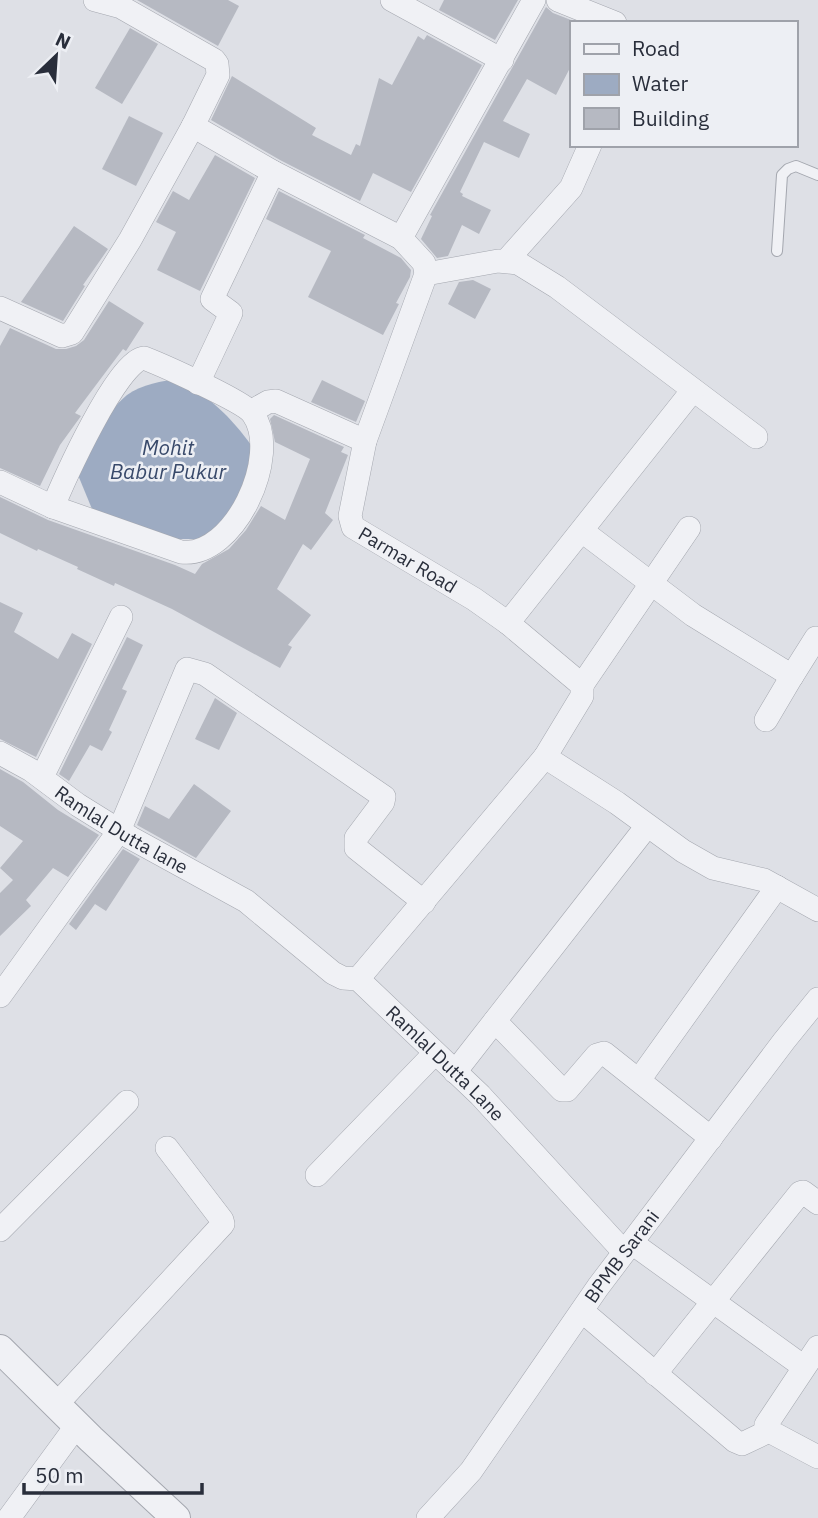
<svg xmlns="http://www.w3.org/2000/svg" width="818" height="1518" font-family="'IBM Plex Sans',sans-serif">
<rect width="100%" height="100%" fill="#dee0e6"/>
<path fill="#9dabc2" d="M179 379C215 401 235 421 258 455L255 491 211 539H176L92 509 78 475C88 448 104 414 127 395 142 384 162 381 179 379Z"/>
<g fill="#b6b9c2">
<path d="M137 0H228L239 6 218 46Z"/>
<path d="M444 0H518L495 40 439 10Z"/>
<path d="M546 7 553 13 571 20V66L556 95 527 79 503 121 530 134 519 158 484 142 460 192 463 194 462 196 491 210 479 234 462 225 448 256 437 258 421 239 432 216 430 215Z"/>
<path d="M130 28 158 44 122 104 95 88Z"/>
<path d="M427 35 482 65 411 192 373 173 360 201 280 160 211 120 232 76 316 128 312 135 351 155 356 144 360 146 379 78 392 85 418 36 424 40Z"/>
<path d="M129 116 163 133 136 186 102 169Z"/>
<path d="M215 155 255 178 200 291 157 270 176 232 156 222 173 191 189 200Z"/>
<path d="M279 191 365 235 363 238 401 258 411 270 410 277 396 303 399 304 383 335 308 297 331 251 266 219Z"/>
<path d="M74 226 108 249 83 285 85 286 63 321 21 302Z"/>
<path d="M473 280 491 289 475 319 448 304 459 282Z"/>
<path d="M109 301 144 323 126 351 123 349 75 413 81 416 60 445 40 486 0 468V346L10 328 56 349H66L76 346 84 340Z"/>
<path d="M322 380 365 401 356 422 311 402Z"/>
<path d="M274 415 344 447 341 452 348 455 325 513 333 520 311 550 303 544 277 589 311 615 288 645 292 647 280 668 172 609 115 583 114 586 77 569 78 567 38 549 37 551 0 533V497L48 520 175 565 195 574 202 564 229 549 246 530 261 506 285 520 310 459 275 442 270 419Z"/>
<path d="M0 602 23 613 14 632 58 659 72 633 92 644 36 757 0 739Z"/>
<path d="M127 637 143 645 122 689 127 691 109 730 112 732 102 751 90 745 69 781 59 774Z"/>
<path d="M215 698 237 713 219 750 195 739Z"/>
<path d="M0 769 23 782 58 810 99 835 68 877 53 868 26 900 31 906 0 936V893L13 880 0 868 23 841 0 826Z"/>
<path d="M194 784 231 811 196 858 137 825 145 806 169 819Z"/>
<path d="M123 849 140 859 106 911 95 904 76 930 69 924Z"/>
</g>
<g fill="none" stroke-linecap="round" stroke-linejoin="round">
<defs>
<path id="service" d="M777 251 782 175 788 169 796 166 818 175"/>
<g id="minor">
<path d="M392 0 502 60"/>
<path d="M558 0 615 23"/>
<path id="s1" d="M193 126 273 172 401 238 424 263 426 274 365 441 350 516 353 527 474 599 508 623 582 685V696L545 757 617 803 683 851 713 868 764 880 818 910"/>
<path d="M401 238 534 0"/>
<path d="M507 260 571 188 590 145"/>
<path d="M426 274 498 261 518 263 557 287 756 437"/>
<path d="M0 308 62 336 72 333 130 240 193 126 218 75 217 64 214 60 121 7 95 0"/>
<path d="M144 358C162 365 245 402 253 414 282 455 234 559 181 552L53 507C63 481 118 360 144 358Z"/>
<path d="M198 383 231 313 212 299 273 172"/>
<path d="M252 411 268 402 276 401 365 441"/>
<path d="M0 482 53 507"/>
<path d="M582 531 693 615 792 676 816 638 818 640"/>
<path d="M508 623 693 390"/>
<path d="M582 685 689 528"/>
<path d="M766 720 792 676"/>
<path id="s2" d="M0 753 31 770 78 805 131 838 246 901 333 973 343 978 358 979 480 1095 624 1252"/>
<path d="M42 777 121 617"/>
<path d="M358 979 545 757"/>
<path d="M0 996 119 831 187 669 205 674 384 797 383 802 356 838V848L424 902"/>
<path d="M495 1021 562 1090H567L597 1055 604 1053 711 1138"/>
<path d="M455 1072 647 826"/>
<path d="M639 1080 777 887"/>
<path d="M317 1175 435 1053"/>
<path d="M0 1230 127 1102"/>
<path d="M632 1243 804 1367"/>
<path d="M582 1311 735 1441 742 1444 769 1431"/>
<path d="M818 1347 766 1425 769 1431 818 1457"/>
<path d="M655 1374 800 1193 803 1192 818 1203"/>
<path d="M56 1405 223 1224 222 1220 167 1148"/>
<path d="M9 1518 77 1425"/>
<path id="s3" d="M428 1518 471 1471 598 1287 784 1041 818 999"/>
</g>
<path id="tertiary" d="M0 1349 91 1439 176 1518"/>
</defs>
<use href="#service" stroke="#a4a7af" stroke-width="12"/>
<use href="#minor" stroke="#a4a7af" stroke-width="24"/>
<use href="#tertiary" stroke="#a4a7af" stroke-width="30"/>
<use href="#service" stroke="#f0f1f5" stroke-width="10"/>
<use href="#minor" stroke="#f0f1f5" stroke-width="23"/>
<use href="#tertiary" stroke="#f0f1f5" stroke-width="28"/>
</g>
<g text-anchor="middle" dominant-baseline="central" stroke-width="5" stroke-linejoin="round" paint-order="stroke">
<g font-size="19" fill="#292e3b" stroke="#edeff4">
<text stroke="none"><textPath href="#s1" startOffset="611">Parmar Road</textPath></text>
<text stroke="none"><textPath href="#s2" startOffset="144">Ramlal Dutta lane</textPath></text>
<text stroke="none"><textPath href="#s2" startOffset="548">Ramlal Dutta Lane</textPath></text>
<text stroke="none"><textPath href="#s3" startOffset="326">BPMB Sarani</textPath></text>
</g>
<g font-size="21" font-style="italic" fill="#38496a" stroke="#edeff4">
<text x="168" y="447">Mohit<tspan x="168" dy="24">Babur Pukur</tspan></text>
</g>
</g>
<rect x="570" y="21" width="228" height="126" fill="#edeff4" stroke="#9fa2aa" stroke-width="2"/>
<rect x="584" y="44" width="35" height="10" fill="#f0f1f5" stroke="#9fa2aa" stroke-width="2"/>
<text x="632" y="56" font-size="21" fill="#292e3b">Road</text>
<rect x="584" y="74" width="35" height="21" fill="#9dabc2" stroke="#9fa2aa" stroke-width="2"/>
<text x="632" y="91" font-size="21" fill="#292e3b">Water</text>
<rect x="584" y="108" width="35" height="21" fill="#b6b9c2" stroke="#9fa2aa" stroke-width="2"/>
<text x="632" y="126" font-size="21" fill="#292e3b">Building</text>
<g transform="translate(56 56) rotate(25)" stroke="#edeff4" stroke-width="5" paint-order="stroke">
<path d="M0-5L12 26L0 18L-12 26Z" fill="#292e3b"/>
<text y="-10" font-size="19" font-weight="bold" text-anchor="middle" fill="#292e3b">N</text>
</g>
<path d="M24 1483v10h178v-10" fill="none" stroke="#292e3b" stroke-width="3.5"/>
<text x="35" y="1483" font-size="21" fill="#292e3b" stroke="#edeff4" stroke-width="5" paint-order="stroke">50 m</text>
</svg>
